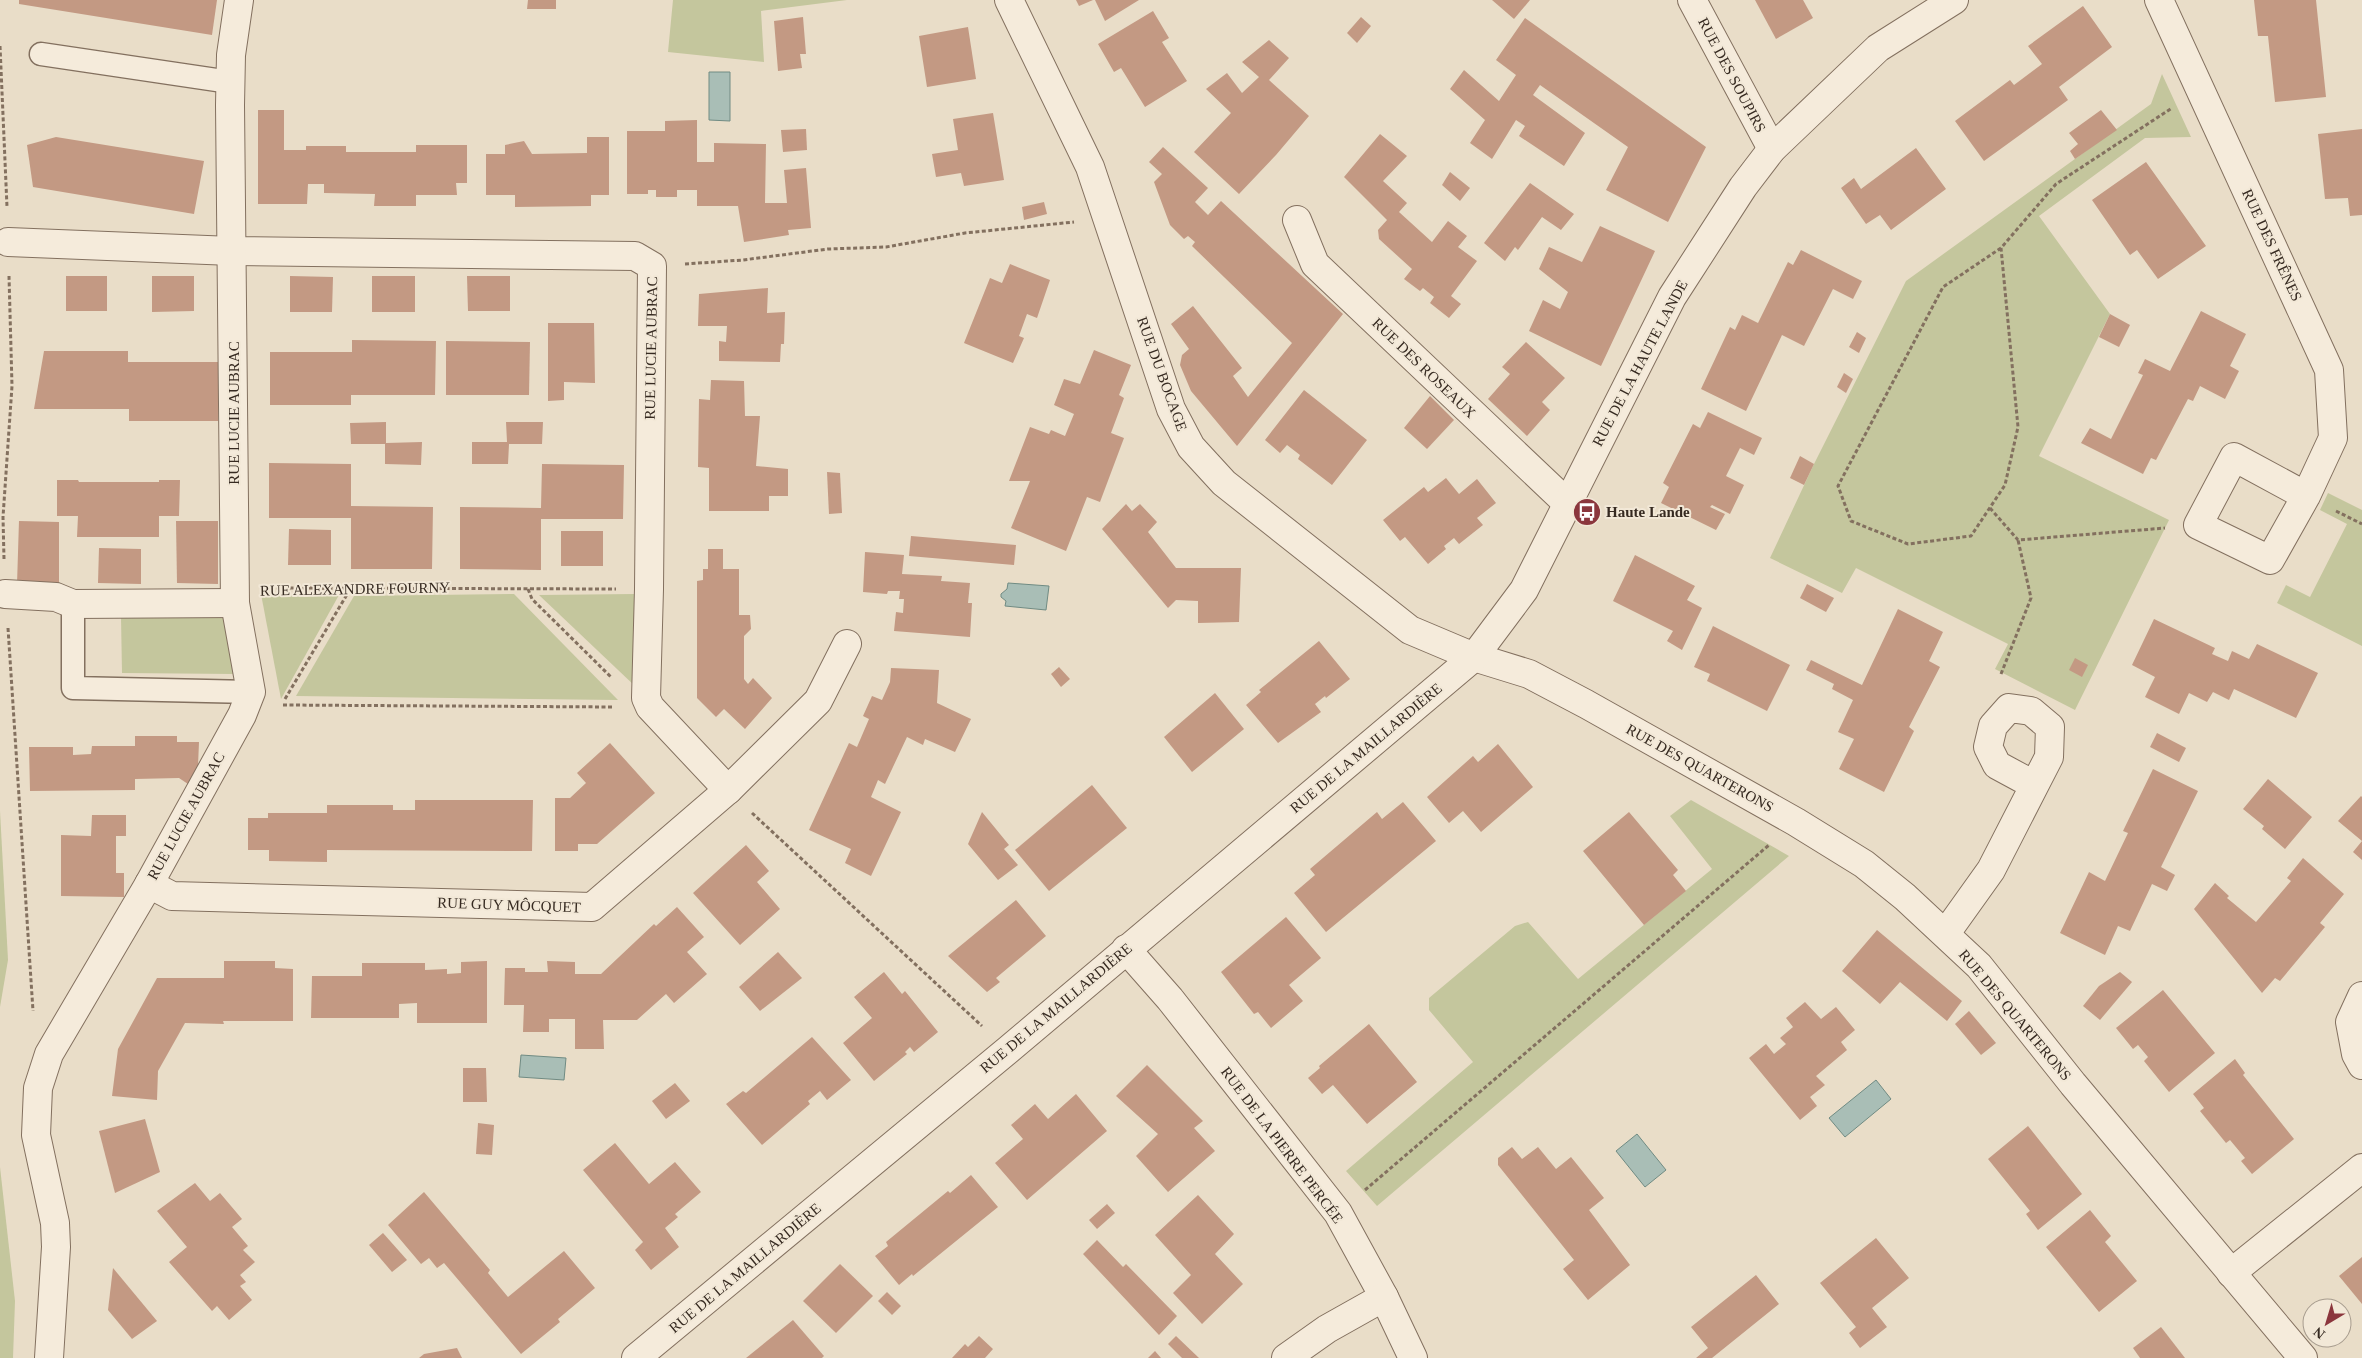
<svg xmlns="http://www.w3.org/2000/svg" width="2362" height="1358" font-family="'Times New Roman',serif">
<rect width="100%" height="100%" fill="#e9ddc8"/>
<g fill="#c4c69d">
<path d="M673 0H847L761 11 764 62 668 52Z"/>
<path d="M2162 74 2191 137 2145 138 2039 216 2110 314 2039 456 2169 520 2075 710 1995 669 2008 644 1856 568 1842 593 1770 558 1814 464 1906 281 2151 104Z"/>
<path d="M2328 493 2362 510V646L2277 603 2286 585 2310 597 2347 524 2320 510Z"/>
<path d="M261 594 339 595 281 699Z"/>
<path d="M514 594 618 700 296 696 354 596Z"/>
<path d="M634 594 636 687 539 595Z"/>
<path d="M226 616 234 674 122 673 121 617Z"/>
<path d="M1691 800 1789 856 1377 1206 1346 1171 1473 1062 1429 1010V998L1515 926 1528 922 1578 979 1712 869 1670 816Z"/>
<path d="M0 811 8 960 0 1007Z"/>
<path d="M0 1167 15 1301 13 1358H0Z"/>
</g>
<g fill="#a9beb6" stroke="#708b83">
<path d="M709 72H730V121L709 120Z"/>
<path d="M1008 583 1049 586 1046 610 1005 606 1006 601 1001 597V594L1007 589Z"/>
<path d="M521 1055 566 1058 564 1080 519 1077Z"/>
<path d="M1876 1080 1891 1099 1845 1137 1829 1118Z"/>
<path d="M1637 1134 1666 1170 1645 1187 1616 1151Z"/>
</g>
<g fill="#c39983">
<path d="M19 0H217L212 35 19 4Z"/>
<path d="M528 0H556V9H527Z"/>
<path d="M1076 0H1093L1079 6Z"/>
<path d="M1095 0H1139L1105 21Z"/>
<path d="M1492 0H1530L1514 19Z"/>
<path d="M1755 0H1803L1813 18 1776 39Z"/>
<path d="M2254 0H2316L2326 97 2275 102 2268 36H2258Z"/>
<path d="M2083 6 2112 47 2059 87 2068 100 1984 161 1955 121 2010 80 2014 85 2042 64 2028 46Z"/>
<path d="M1153 11 1169 38 1162 42 1187 81 1145 107 1121 68 1114 72 1098 44Z"/>
<path d="M803 17 806 54H800L802 68 778 71 774 21Z"/>
<path d="M1361 17 1371 26 1357 43 1347 33Z"/>
<path d="M1525 18 1706 147 1668 222 1606 190 1628 147 1540 85 1533 95 1585 133 1564 166 1519 136 1525 126 1516 120 1492 159 1470 143 1485 120 1450 89 1464 70 1499 101 1516 75 1496 60Z"/>
<path d="M968 27 976 79 927 87 919 36Z"/>
<path d="M1269 40 1289 58 1269 80 1309 116 1276 155 1239 194 1194 152 1231 113 1206 89 1227 73 1242 93 1259 77 1242 62Z"/>
<path d="M258 110H284V150H306V146H346V152H416V145H467V183H456L457 195H416V206H374L375 194 324 193V184H308L307 204H258Z"/>
<path d="M2101 110 2117 130 2075 159 2070 151 2078 144 2069 133Z"/>
<path d="M993 113 1004 180 964 186 961 173 936 177 932 154 958 150 953 119Z"/>
<path d="M697 120V162H714V143L766 144 765 203H787L784 170 806 168 811 228 788 230 789 235 744 242 738 206H697V190H677V197H656V190H648V194H627V131H665V121Z"/>
<path d="M806 129 807 150 783 152 781 130Z"/>
<path d="M2362 129V215L2350 216 2348 198 2325 199 2318 134Z"/>
<path d="M1380 134 1407 156 1383 181 1407 203 1399 212 1432 242 1448 221 1467 236 1458 247 1477 261 1451 296 1461 304 1449 318 1430 303 1434 297 1423 288 1420 291 1404 279 1412 269 1379 239 1378 230 1387 220 1344 177Z"/>
<path d="M56 137 204 161 194 214 33 187 27 145Z"/>
<path d="M587 137H609V195H591V206L515 207V195H486V154H505V145L524 141 532 154 587 153Z"/>
<path d="M1163 147 1208 188 1195 202 1208 215 1221 201 1343 314 1237 446 1191 391 1180 365 1182 355 1189 349 1171 324 1193 306 1242 368 1233 376 1248 397 1292 343 1192 246 1195 242 1188 236 1184 239 1170 225 1154 182 1162 174 1149 162Z"/>
<path d="M1916 148 1946 189 1891 230 1880 215 1866 224 1841 188 1854 178 1861 189Z"/>
<path d="M2146 162 2206 246 2158 279 2137 250 2130 255 2092 200Z"/>
<path d="M1450 172 1470 188 1460 201 1442 185Z"/>
<path d="M1530 183 1574 214 1561 230 1542 217 1518 250 1515 247 1505 261 1484 243Z"/>
<path d="M1044 202 1047 214 1024 220 1022 207Z"/>
<path d="M1600 226 1655 251 1601 366 1529 331 1543 300 1560 309 1568 292 1539 269 1549 247 1582 262Z"/>
<path d="M1801 250 1862 281 1853 299 1833 289 1804 346 1782 335 1746 411 1701 389 1730 327 1735 330 1742 315 1758 323 1788 262 1793 265Z"/>
<path d="M1010 264 1050 280 1037 318 1027 314 1019 336 1024 338 1013 363 964 343 990 278 1002 283Z"/>
<rect x="66" y="276" width="41" height="35"/>
<path d="M152 276H194V311L152 312Z"/>
<path d="M290 276 333 277 332 312H290Z"/>
<rect x="372" y="276" width="43" height="36"/>
<path d="M467 276H510V311H468Z"/>
<path d="M768 288 767 313 785 312 784 344H781L780 362 719 361V341L726 342 727 326H698L699 294Z"/>
<path d="M2201 311 2246 334 2230 366 2239 371 2225 399 2200 386 2193 401 2188 399 2156 460 2151 458 2143 474 2081 443 2090 428 2111 439 2143 375 2138 373 2145 359 2170 371Z"/>
<path d="M2110 314 2130 325 2119 347 2099 337Z"/>
<path d="M548 323H594L595 383 564 382V400L548 401Z"/>
<path d="M1857 332 1866 338 1859 353 1849 347Z"/>
<path d="M352 340 436 341 435 395H351V405H270V352H352Z"/>
<path d="M446 341 530 342 529 395H446Z"/>
<path d="M1526 342 1565 378 1542 402 1550 410 1527 436 1488 399 1510 374 1502 367Z"/>
<path d="M1094 350 1131 365 1119 395 1124 398 1111 433 1124 438 1100 502 1087 497 1066 551 1011 528 1030 481H1009L1030 427 1049 434 1051 430 1065 436 1074 414 1054 405 1064 379 1080 384Z"/>
<path d="M44 351H128V362H218V421H129V409H34Z"/>
<path d="M1844 373 1853 379 1846 393 1837 387Z"/>
<path d="M711 380 744 381 745 416H760L756 466 788 469V496H769V511H709V468L698 467 699 399 710 400Z"/>
<path d="M1304 390 1367 440 1332 485 1298 459 1300 455 1287 445 1280 453 1265 440Z"/>
<path d="M1430 396 1454 420 1427 449 1404 428Z"/>
<path d="M1708 412 1762 438 1754 455 1740 448 1726 476 1744 485 1730 514 1712 505 1710 507 1725 514 1716 530 1661 503 1669 487 1663 483 1693 424 1700 428Z"/>
<path d="M386 422V443L422 442 421 465 385 464V444H351L350 423Z"/>
<path d="M506 422H543L542 444H509L508 464H472V442H507Z"/>
<path d="M1800 456 1814 464 1804 485 1790 478Z"/>
<path d="M269 463 351 464V506L433 507 432 569H351V518H269Z"/>
<path d="M542 464 624 465 623 519H541V570L460 569V507L541 508Z"/>
<path d="M827 472 840 473 842 513 829 514Z"/>
<path d="M1446 478 1459 494 1477 479 1496 503 1477 518 1483 525 1459 544 1454 538 1444 546 1446 549 1428 564 1405 537 1400 541 1383 520 1424 487 1428 492Z"/>
<path d="M57 480H78L79 482H159V480H180L179 516H159V537H77L78 516H57Z"/>
<path d="M1126 504 1132 511 1140 504 1157 522 1148 532 1176 568H1241L1239 622 1198 623V601L1176 600 1168 608 1102 529Z"/>
<path d="M19 521 59 522V584H17Z"/>
<path d="M176 521H218V584L177 583Z"/>
<path d="M289 529 331 530V565H288Z"/>
<rect x="561" y="531" width="42" height="35"/>
<path d="M911 536 1016 545 1014 565 909 556Z"/>
<path d="M99 548 141 549V584L98 583Z"/>
<path d="M708 549H723V569H739V615H750L751 629 744 636V679L748 684 753 678 772 698 745 729 724 709 716 717 697 698V581L703 580V569H708Z"/>
<path d="M865 552 904 555 902 574 942 576 941 581 970 583 968 603H972L970 637 894 631 896 612 903 613 904 599H899L900 591H888L887 594 863 592Z"/>
<path d="M1635 555 1695 586 1687 600 1702 608 1682 650 1667 641 1673 631 1613 601Z"/>
<path d="M1807 584 1834 598 1826 612 1800 598Z"/>
<path d="M1898 609 1943 632 1929 661 1940 667 1909 727 1914 731 1884 792 1839 769 1854 739 1838 732 1853 700 1832 689 1834 684 1806 670 1811 660 1862 685Z"/>
<path d="M2154 619 2215 648 2212 654 2228 661 2232 651 2249 659 2257 644 2318 673 2296 718 2234 689 2229 700 2213 692 2207 702 2189 693 2179 714 2145 697 2155 677 2132 665Z"/>
<path d="M1713 626 1790 665 1767 711 1707 681 1710 674 1694 667Z"/>
<path d="M1319 641 1350 679 1326 698 1325 696 1315 704 1321 712 1278 743 1246 705 1261 692 1259 690Z"/>
<path d="M2075 658 2088 665 2082 677 2069 670Z"/>
<path d="M1059 667 1070 679 1061 687 1051 674Z"/>
<path d="M891 668 939 670 937 703 971 719 955 752 925 739 923 745 907 737 885 784 878 780 871 797 901 812 871 876 845 863 851 849 809 830 849 743 857 747 869 719 863 716 872 696 882 700 890 682Z"/>
<path d="M1215 693 1244 729 1192 772 1164 737Z"/>
<path d="M2157 733 2186 748 2179 762 2150 747Z"/>
<path d="M135 736H177V742H199L198 766 188 784 179 778 135 779V790L30 791 29 747H73V755L91 754 92 746H135Z"/>
<path d="M610 743 655 793 597 844H578V851H555V798H570L586 783 577 773Z"/>
<path d="M1498 744 1533 787 1481 832 1463 811 1449 823 1427 797 1473 756 1478 762Z"/>
<path d="M2153 769 2198 791 2161 867 2175 875 2167 891 2152 884 2130 931 2118 926 2105 955 2060 933 2089 872 2105 881 2128 833 2123 831Z"/>
<path d="M2268 779 2312 817 2285 849 2262 829 2264 826 2243 809Z"/>
<path d="M1092 785 1127 828 1049 891 1015 850Z"/>
<path d="M2361 796 2362 797V860L2353 852 2362 841 2338 821Z"/>
<path d="M415 800H533L532 851 327 850V862L269 861V850H248V818H268V813H327V805H393V810H415Z"/>
<path d="M1403 802 1436 841 1326 932 1294 893 1315 875 1310 869 1377 812 1382 819Z"/>
<path d="M982 812 1009 845 1004 849 1018 865 998 880 968 844Z"/>
<path d="M1629 812 1678 870 1673 875 1686 891 1644 925 1583 851Z"/>
<path d="M92 815H126V836H116V873H124V897L61 896V835L91 836Z"/>
<path d="M746 845 769 871 757 882 780 909 740 945 693 893Z"/>
<path d="M2303 858 2344 894 2320 923 2325 927 2280 981 2275 978 2262 993 2194 909 2215 883 2229 896 2227 898 2256 922 2291 881 2287 878Z"/>
<path d="M1016 900 1046 936 996 978 1000 982 987 992 948 956Z"/>
<path d="M677 907 704 937 687 952 707 974 674 1003 666 994 637 1020H603L604 1049H575V1019H549V1032H523L524 1005H504L505 968H525V972H548L547 961 575 962V974H601L654 924 656 926Z"/>
<path d="M1286 917 1321 958 1289 985 1303 1001 1271 1028 1258 1012 1254 1014 1221 972Z"/>
<path d="M1877 930 1962 1001 1947 1021 1900 982 1880 1004 1842 971Z"/>
<path d="M778 952 802 978 760 1011 739 987Z"/>
<path d="M224 961H275V968L293 969V1021H223L224 1024 185 1023 158 1071 157 1100 112 1096 118 1049 157 978H224Z"/>
<path d="M487 961V1023H417V1003L399 1004V1018H311L312 976H362V963H425V970L447 969V974L461 973V962Z"/>
<path d="M884 972 902 994 905 991 938 1032 914 1052 910 1047 905 1052 907 1054 874 1081 843 1043 872 1018 854 997Z"/>
<path d="M2120 972 2132 982 2100 1020 2083 1006 2099 986Z"/>
<path d="M2163 990 2215 1053 2169 1092 2144 1061 2148 1057 2138 1045 2133 1049 2116 1028Z"/>
<path d="M1805 1002 1821 1019 1836 1007 1855 1030 1841 1042 1847 1050 1816 1076 1825 1085 1810 1097 1817 1106 1800 1120 1749 1058 1766 1044 1774 1054 1786 1044 1780 1038 1793 1027 1786 1018Z"/>
<path d="M1969 1011 1996 1043 1981 1055 1955 1024Z"/>
<path d="M1369 1024 1417 1082 1367 1124 1333 1085 1322 1094 1308 1078 1320 1068 1319 1066Z"/>
<path d="M812 1037 851 1080 827 1100 820 1091 808 1101 810 1104 762 1145 726 1104 743 1091 746 1093Z"/>
<path d="M2235 1059 2245 1073 2243 1075 2294 1139 2252 1174 2241 1161 2245 1158 2230 1140 2226 1143 2200 1111 2204 1108 2193 1094Z"/>
<path d="M1147 1065 1203 1121 1194 1128 1215 1151 1168 1192 1136 1156 1158 1134 1116 1096Z"/>
<path d="M463 1068H486L487 1102H463Z"/>
<path d="M675 1083 690 1101 666 1119 652 1101Z"/>
<path d="M1076 1094 1107 1131 1027 1200 995 1163 1023 1139 1011 1125 1035 1104 1048 1119Z"/>
<path d="M145 1119 160 1172 115 1193 99 1131Z"/>
<path d="M478 1123 494 1125 492 1155 476 1154Z"/>
<path d="M2028 1126 2082 1194 2038 1230 2026 1214 2030 1211 1988 1159Z"/>
<path d="M615 1143 649 1184 675 1162 701 1192 675 1214 678 1217 665 1228 679 1247 651 1270 635 1250 643 1242 583 1170Z"/>
<path d="M1512 1147 1522 1159 1538 1147 1556 1169 1571 1157 1604 1198 1589 1210 1630 1265 1588 1300 1563 1269 1574 1260 1498 1165V1158Z"/>
<path d="M971 1175 998 1207 913 1276 912 1274 899 1285 875 1256 888 1246 886 1242 948 1191 950 1193Z"/>
<path d="M195 1183 210 1201 220 1193 242 1219 232 1227 248 1246 243 1250 255 1262 240 1275 246 1282 240 1286 252 1300 229 1320 217 1306 212 1311 169 1262 187 1247 157 1211Z"/>
<path d="M424 1192 490 1270 488 1273 508 1297 564 1251 595 1288 558 1319 560 1322 521 1354 444 1263 437 1268 429 1258 421 1264 388 1225Z"/>
<path d="M1198 1195 1234 1234 1215 1254 1243 1284 1202 1324 1173 1293 1191 1275 1155 1235Z"/>
<path d="M1107 1204 1115 1213 1097 1229 1089 1220Z"/>
<path d="M2090 1210 2111 1236 2105 1242 2137 1281 2099 1312 2046 1247Z"/>
<path d="M383 1233 407 1260 392 1272 369 1245Z"/>
<path d="M1876 1238 1909 1278 1872 1308 1887 1327 1860 1348 1849 1333 1856 1327 1820 1283Z"/>
<path d="M1097 1240 1123 1267 1126 1264 1177 1316 1159 1335 1083 1254Z"/>
<path d="M2362 1257V1304L2339 1276Z"/>
<path d="M840 1264 873 1296 836 1333 803 1301Z"/>
<path d="M113 1268 157 1321 132 1339 108 1310Z"/>
<path d="M1756 1275 1779 1304 1712 1358H1696L1708 1348 1691 1327Z"/>
<path d="M887 1292 901 1306 892 1315 878 1301Z"/>
<path d="M793 1320 824 1356 822 1358H746Z"/>
<path d="M2161 1327 2185 1358H2140L2133 1348Z"/>
<path d="M979 1336 993 1349 985 1358H952L965 1344 968 1347Z"/>
<path d="M1176 1336 1199 1358H1182L1168 1344Z"/>
<path d="M457 1348 462 1358H419L424 1354Z"/>
<path d="M1155 1351 1161 1358H1148Z"/>
</g>
<g fill="none" stroke-linecap="round" stroke-linejoin="round">
<defs>
<g id="service">
<path d="M41 54 230 82"/>
<path d="M73 604V688L251 692"/>
</g>
<g id="minor">
<path d="M1009 0 1090 167 1171 409 1191 447 1224 483 1410 630 1474 657 1529 674 1586 704 1796 822 1864 864 1905 897 1979 966 2073 1084 2303 1358"/>
<path d="M1692 0 1772 149"/>
<path d="M2159 0 2329 370 2333 438 2306 496 2270 560 2198 525 2234 457 2306 496"/>
<path d="M1297 220 1315 264 1568 504"/>
<path d="M8 242 232 251 635 256 652 266 649 589 646 698 650 707 728 790"/>
<path d="M5 594 56 597 73 604 235 603"/>
<path d="M149 884 172 896 592 907 728 790 818 701 847 644"/>
<path d="M1946 933 1991 870 2049 757 2050 727 2031 711 2009 708 1993 726 1988 747 1997 765 2034 785"/>
<path d="M1126 949 1170 999 1338 1213 1384 1297 1413 1358"/>
<path d="M2362 996 2350 1022 2356 1054 2362 1065"/>
<path d="M2231 1273 2362 1168"/>
<path d="M49 1358 56 1247 55 1223 36 1135 38 1088 49 1054 149 884 242 715 251 692 235 603 230 105 231 55 239 0"/>
<path d="M1286 1358 1327 1329 1384 1297"/>
</g>
<path id="tertiary" d="M636 1358 1008 1050 1474 657 1524 590 1672 297 1743 187 1772 149 1878 48 1954 0"/>
</defs>
<use href="#service" stroke="#83705f" stroke-width="25"/>
<use href="#minor" stroke="#83705f" stroke-width="30"/>
<use href="#tertiary" stroke="#83705f" stroke-width="30"/>
<g stroke="#83705f" stroke-width="3" stroke-dasharray="4 2.5" stroke-linecap="butt">
<path d="M0 46 7 207"/>
<path d="M2001 248 1943 287 1838 486 1851 521 1908 544 1971 536 2005 485 2018 427 2001 248 2056 184 2172 108"/>
<path d="M685 264 743 260 828 249 886 247 965 233 1074 222"/>
<path d="M1990 508 2018 540 2165 528"/>
<path d="M2336 511 2362 524"/>
<path d="M4 559 3 517 12 386 9 276"/>
<path d="M270 588 616 589"/>
<path d="M528 589 532 599 612 678"/>
<path d="M8 628 33 1011"/>
<path d="M2001 674 2031 598 2018 540"/>
<path d="M285 699 352 586"/>
<path d="M283 705 614 707"/>
<path d="M752 813 982 1026"/>
<path d="M1365 1190 1769 845"/>
</g>
<use href="#service" stroke="#f5ebdb" stroke-width="22"/>
<use href="#minor" stroke="#f5ebdb" stroke-width="28"/>
<use href="#tertiary" stroke="#f5ebdb" stroke-width="28"/>
</g>
<defs>
<symbol id="bus-disc" viewBox="-11 -11 22 22"><circle r="9.5" fill="#8b363d" stroke="#f2e8d7"/><path d="M-5-6H5V4H4V6H2V4H-2V6H-4V4H-5ZM-3.5-4V0h7V-4ZM-3.5 1.2v1.5H-2V1.2ZM2 1.2v1.5H3.5V1.2Z" fill="#fff"/></symbol>
</defs>
<g fill-rule="evenodd">
<use href="#bus-disc" x="1571" y="496" width="32" height="32"/>
</g>
<g text-anchor="middle" dominant-baseline="central" stroke-width="4" stroke-linejoin="round" paint-order="stroke">
<g font-size="15" fill="#362a21" stroke="#f2e8d7">
<text transform="translate(1732 75) rotate(62)">RUE DES SOUPIRS</text>
<text transform="translate(2272 245) rotate(65)">RUE DES FRÊNES</text>
<text transform="translate(651 348) rotate(-89)">RUE LUCIE AUBRAC</text>
<text transform="translate(1640 363) rotate(-62)">RUE DE LA HAUTE LANDE</text>
<text transform="translate(1424 368) rotate(44)">RUE DES ROSEAUX</text>
<text transform="translate(1162 374) rotate(70)">RUE DU BOCAGE</text>
<text transform="translate(234 413) rotate(-90)">RUE LUCIE AUBRAC</text>
<text transform="translate(355 589) rotate(-1)">RUE ALEXANDRE FOURNY</text>
<text transform="translate(1366 748) rotate(-40)">RUE DE LA MAILLARDIÈRE</text>
<text transform="translate(1700 768) rotate(29)">RUE DES QUARTERONS</text>
<text transform="translate(186 816) rotate(-61)">RUE LUCIE AUBRAC</text>
<text transform="translate(509 905) rotate(2)">RUE GUY MÔCQUET</text>
<text transform="translate(1056 1008) rotate(-40)">RUE DE LA MAILLARDIÈRE</text>
<text transform="translate(2015 1015) rotate(50)">RUE DES QUARTERONS</text>
<text transform="translate(1282 1145) rotate(53)">RUE DE LA PIERRE PERCÉE</text>
<text transform="translate(745 1268) rotate(-40)">RUE DE LA MAILLARDIÈRE</text>
</g>
<g font-size="15" font-weight="bold" fill="#362a21" stroke="#f2e8d7" text-anchor="start">
<text x="1606" y="512">Haute Lande</text>
</g>
</g>
<g transform="translate(2327 1323) rotate(218)"><circle r="24" fill="#f2e8d7" stroke="#a79c8e"/>
<path d="M0-4L9 19L0 12L-9 19Z" fill="#8b363d"/>
<text y="-8" font-size="14" font-weight="bold" text-anchor="middle" fill="#362a21">N</text>
</g>
</svg>
